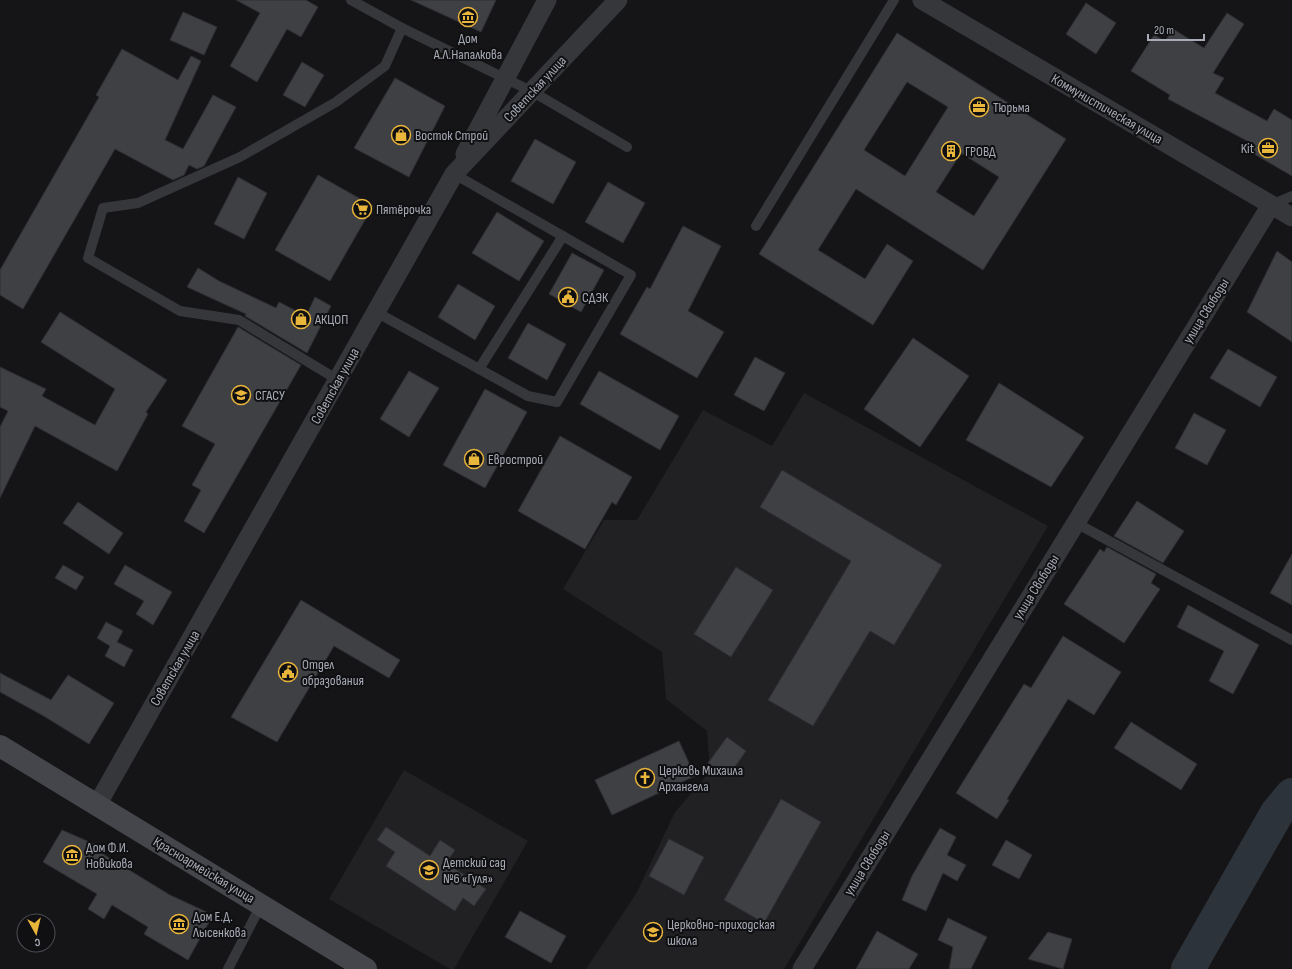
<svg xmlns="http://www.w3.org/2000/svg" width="1292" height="969" font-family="'Sofia Sans Condensed',sans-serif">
<rect width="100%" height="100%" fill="#151517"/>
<g fill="#212124">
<path d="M804 393 1048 526 784 969H586L636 894 675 812 710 772 707 731 666 699 662 652 563 589 604 520H637L703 410 772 446Z"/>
<path d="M404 770 528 841 454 969H450L329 899Z"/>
</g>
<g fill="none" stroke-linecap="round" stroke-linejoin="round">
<path stroke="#2c333a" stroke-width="34" d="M1188 969 1277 813 1292 795"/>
</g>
<g fill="#3f4044" stroke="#2f2f33" fill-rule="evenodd">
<path d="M236 0H306L318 7 301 37 287 29 257 82 230 66 260 13Z"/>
<path d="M411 0H496L481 32Z"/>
<path d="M1086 3 1116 23 1096 54 1066 34Z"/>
<path d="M183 12 217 27 204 55 170 40Z"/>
<path d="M1227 13 1244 24 1213 73 1224 78 1215 93 1267 121 1274 109 1292 120V176L1249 151 1253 144 1168 99 1170 95 1131 71 1154 35 1165 41 1173 29 1204 48Z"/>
<path d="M897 33 1066 139 983 270 856 189 818 250 865 279 887 244 913 261 873 325 759 254ZM907 82 948 107 905 176 864 150ZM961 153 999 177 974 216 936 192Z"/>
<path d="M122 49 178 80 191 56 201 61 165 140 183 149 213 95 236 107 204 166 197 169 189 165 184 175 173 180 115 149 23 309 0 295V270L99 97 96 95Z"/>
<path d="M302 62 324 75 305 107 283 95Z"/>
<path d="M395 78 445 106 409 177 354 148Z"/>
<path d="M535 139 576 162 553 204 511 181Z"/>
<path d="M318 175 373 206 330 281 275 250Z"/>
<path d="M238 177 267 193 244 239 214 224Z"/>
<path d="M608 182 645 203 623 243 585 222Z"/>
<path d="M497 212 544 241 519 281 472 253Z"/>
<path d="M683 226 721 246 688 311 724 332 697 378 620 334 647 287 650 289Z"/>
<path d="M1277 251 1292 262V342L1247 312Z"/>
<path d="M572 253 604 270 581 312 549 294Z"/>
<path d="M198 268 219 281 276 308 279 302 306 316 315 297 331 306 307 353 245 316 246 314 187 287Z"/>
<path d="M458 284 495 306 475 340 438 317Z"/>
<path d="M60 312 167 380 146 412 148 414 117 471 35 426 0 498V427L8 411 0 407V367L46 389 42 396 95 425 115 389 41 342Z"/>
<path d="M528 323 566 344 547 380 508 358Z"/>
<path d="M238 327 301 365 204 533 184 521 201 490 192 485 215 444 182 426Z"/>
<path d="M913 338 969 376 920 447 864 409Z"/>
<path d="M1228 349 1277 377 1260 407 1210 378Z"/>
<path d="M755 357 785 373 764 411 734 395Z"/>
<path d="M409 371 439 388 409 437 380 419Z"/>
<path d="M599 371 679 416 660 450 580 404Z"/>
<path d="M999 383 1084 437 1051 487 966 440Z"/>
<path d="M485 389 527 412 485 488 443 465Z"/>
<path d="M1194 413 1226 430 1207 465 1175 448Z"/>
<path d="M560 436 632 477 616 505 612 502 585 549 518 511Z"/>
<path d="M782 470 942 565 894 645 870 631 813 726 768 700 851 561 760 507Z"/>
<path d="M1137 501 1184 531 1163 563 1114 536Z"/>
<path d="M78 502 123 533 109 554 63 523Z"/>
<path d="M1107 547 1156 574 1151 583 1160 589 1124 643 1064 604 1100 549 1104 552Z"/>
<path d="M1292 554V605L1270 593Z"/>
<path d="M63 565 84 577 76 590 55 578Z"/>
<path d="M125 565 172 592 153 625 136 614 144 601 114 584Z"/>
<path d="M736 567 773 590 731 657 694 634Z"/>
<path d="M301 600 400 660 389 678 334 646 277 742 231 717Z"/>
<path d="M1188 605 1259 645 1233 694 1209 681 1224 651 1177 627Z"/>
<path d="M106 622 123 631 117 642 133 650 124 667 105 656 110 646 97 638Z"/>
<path d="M1063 636 1121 672 1094 715 1068 699 1007 799 1009 800 997 819 956 793 1024 684 1031 688Z"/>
<path d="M0 673 51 700 68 675 114 703 89 744 42 715 0 692Z"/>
<path d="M1131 722 1197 764 1181 790 1114 748Z"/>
<path d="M727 737 746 751 728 777 708 763Z"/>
<path d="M679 741 695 776 612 815 595 780Z"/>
<path d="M781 799 821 822 764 923 724 900Z"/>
<path d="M386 827 430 856 440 840 455 850 446 863 486 889 474 906 463 898 455 911 386 866 395 852 377 840Z"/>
<path d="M940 828 956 837 947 855 966 865 957 881 943 873 926 911 902 900 912 876Z"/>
<path d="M62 830 101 847 98 851 170 895 213 915 188 960 144 934 148 927 112 905 104 919 88 909 97 894 43 862Z"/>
<path d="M669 839 704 857 684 895 649 876Z"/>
<path d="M1006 840 1032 855 1019 879 992 865Z"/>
<path d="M520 911 566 936 551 963 505 937Z"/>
<path d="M948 918 987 937 971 969H949L953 947 938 940Z"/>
<path d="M877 931 918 954 909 969H856Z"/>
<path d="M1048 932 1072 939 1063 969 1028 959Z"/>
</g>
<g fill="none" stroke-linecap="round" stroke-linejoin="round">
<g stroke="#36373b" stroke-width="10">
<path d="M351 0 402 28"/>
<path d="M1271 205 1292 196"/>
<path d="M756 226 894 0"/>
<path d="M376 312 528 396 557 402 631 275 454 174"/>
<path d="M479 369 563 236"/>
<path d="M338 380 239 320 180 311 88 258 103 208 138 203 240 157 336 102 385 66 402 28 533 92 627 147"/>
<path d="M1076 523 1292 640"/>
<path d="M228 969 261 905"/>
</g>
<g stroke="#36373b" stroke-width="19">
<path d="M922 0 1292 217"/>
<path d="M465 154 547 0"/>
<path d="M97 805 454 174 618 0"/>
<path d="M802 969 1271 205"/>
</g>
<path stroke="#44464b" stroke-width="22" d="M0 746 366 969"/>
</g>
<defs>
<symbol id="museum-ring" viewBox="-11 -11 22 22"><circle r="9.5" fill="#101012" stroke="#e9b53b" stroke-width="1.5"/><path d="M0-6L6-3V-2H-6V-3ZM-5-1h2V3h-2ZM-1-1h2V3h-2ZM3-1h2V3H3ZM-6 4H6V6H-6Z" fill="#e9b53b"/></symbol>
<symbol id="office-ring" viewBox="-11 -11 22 22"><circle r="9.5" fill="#101012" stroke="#e9b53b" stroke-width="1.5"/><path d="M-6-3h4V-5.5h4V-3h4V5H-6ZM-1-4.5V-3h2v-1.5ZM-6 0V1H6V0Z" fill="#e9b53b"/></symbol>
<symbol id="shop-ring" viewBox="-11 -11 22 22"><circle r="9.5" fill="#101012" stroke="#e9b53b" stroke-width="1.5"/><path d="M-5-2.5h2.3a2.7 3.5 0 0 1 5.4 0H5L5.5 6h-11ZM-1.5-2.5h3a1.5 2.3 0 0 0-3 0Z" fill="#e9b53b"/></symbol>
<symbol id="building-ring" viewBox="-11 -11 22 22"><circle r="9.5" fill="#101012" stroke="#e9b53b" stroke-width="1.5"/><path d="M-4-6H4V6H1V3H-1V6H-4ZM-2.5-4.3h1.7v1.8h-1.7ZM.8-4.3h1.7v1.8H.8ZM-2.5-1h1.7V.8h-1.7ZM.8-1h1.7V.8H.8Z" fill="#e9b53b"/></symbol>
<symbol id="supermarket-ring" viewBox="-11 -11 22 22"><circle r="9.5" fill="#101012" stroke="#e9b53b" stroke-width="1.5"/><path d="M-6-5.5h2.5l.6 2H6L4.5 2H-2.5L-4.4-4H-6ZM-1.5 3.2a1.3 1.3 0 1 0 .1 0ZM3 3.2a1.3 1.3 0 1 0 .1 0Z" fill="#e9b53b"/></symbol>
<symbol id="civic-ring" viewBox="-11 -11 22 22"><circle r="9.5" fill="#101012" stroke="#e9b53b" stroke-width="1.5"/><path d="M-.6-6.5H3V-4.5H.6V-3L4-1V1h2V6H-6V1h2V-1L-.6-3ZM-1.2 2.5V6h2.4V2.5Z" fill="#e9b53b"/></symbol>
<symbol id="university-ring" viewBox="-11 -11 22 22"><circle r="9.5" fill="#101012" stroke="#e9b53b" stroke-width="1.5"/><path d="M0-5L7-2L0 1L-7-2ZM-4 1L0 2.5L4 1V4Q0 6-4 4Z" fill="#e9b53b"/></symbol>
<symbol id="church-ring" viewBox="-11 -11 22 22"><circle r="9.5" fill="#101012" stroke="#e9b53b" stroke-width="1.5"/><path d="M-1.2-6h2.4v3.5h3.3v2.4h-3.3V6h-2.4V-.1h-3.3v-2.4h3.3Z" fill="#e9b53b"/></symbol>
<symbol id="school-ring" viewBox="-11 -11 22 22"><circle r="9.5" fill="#101012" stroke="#e9b53b" stroke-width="1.5"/><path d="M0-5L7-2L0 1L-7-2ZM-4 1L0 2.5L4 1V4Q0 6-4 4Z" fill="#e9b53b"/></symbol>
</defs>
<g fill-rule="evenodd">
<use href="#museum-ring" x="457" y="6" width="22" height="22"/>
<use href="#office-ring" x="968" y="96" width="22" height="22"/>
<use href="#shop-ring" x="390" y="124" width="22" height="22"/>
<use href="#office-ring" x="1257" y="137" width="22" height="22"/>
<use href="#building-ring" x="940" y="140" width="22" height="22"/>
<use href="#supermarket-ring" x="351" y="198" width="22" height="22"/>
<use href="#civic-ring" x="557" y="286" width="22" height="22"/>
<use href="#shop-ring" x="290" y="308" width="22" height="22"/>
<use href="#university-ring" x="230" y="384" width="22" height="22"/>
<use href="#shop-ring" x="463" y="448" width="22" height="22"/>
<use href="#civic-ring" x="277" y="661" width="22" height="22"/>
<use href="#church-ring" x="634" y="767" width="22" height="22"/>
<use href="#museum-ring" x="61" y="844" width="22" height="22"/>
<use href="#school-ring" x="418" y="859" width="22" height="22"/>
<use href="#museum-ring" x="168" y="913" width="22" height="22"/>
<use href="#school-ring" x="642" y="921" width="22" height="22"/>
</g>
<g text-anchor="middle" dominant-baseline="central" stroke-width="4" stroke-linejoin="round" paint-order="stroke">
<g font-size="14" fill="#a7abb6" stroke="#101012" text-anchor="start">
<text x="468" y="38" text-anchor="middle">Дом<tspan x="468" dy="16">А.Л.Напалкова</tspan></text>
<text x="993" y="107">Тюрьма</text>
<text x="415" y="135">Восток Строй</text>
<text x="1254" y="148" text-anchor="end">Kit</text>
<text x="965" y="151">ГРОВД</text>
<text x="376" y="209">Пятёрочка</text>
<text x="582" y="297">СДЭК</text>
<text x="315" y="319">АКЦОП</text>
<text x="255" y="395">СГАСУ</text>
<text x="488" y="459">Еврострой</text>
<text x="302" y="664">Отдел<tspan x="302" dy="16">образования</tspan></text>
<text x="659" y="770">Церковь Михаила<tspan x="659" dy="16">Архангела</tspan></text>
<text x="86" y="847">Дом Ф.И.<tspan x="86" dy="16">Новикова</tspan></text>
<text x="443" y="862">Детский сад<tspan x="443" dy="16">№6 «Гуля»</tspan></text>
<text x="193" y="916">Дом Е.Д.<tspan x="193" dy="16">Лысенкова</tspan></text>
<text x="667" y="924">Церковно-приходская<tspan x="667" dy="16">школа</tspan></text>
</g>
<g font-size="14" fill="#a7abb6" stroke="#101012">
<text transform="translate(535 89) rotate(-47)">Советская улица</text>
<text transform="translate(1107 109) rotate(30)">Коммунистическая улица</text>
<text transform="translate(1206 311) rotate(-58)">улица Свободы</text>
<text transform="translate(335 386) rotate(-61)">Советская улица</text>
<text transform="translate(1036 587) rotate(-58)">улица Свободы</text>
<text transform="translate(175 668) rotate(-60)">Советская улица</text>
<text transform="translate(867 863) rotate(-58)">улица Свободы</text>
<text transform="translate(204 870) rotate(31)">Красноармейская улица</text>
</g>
</g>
<g transform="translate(36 933) rotate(172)"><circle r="19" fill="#101012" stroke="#4c4e54"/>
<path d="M0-3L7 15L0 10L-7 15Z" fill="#e9b53b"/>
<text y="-6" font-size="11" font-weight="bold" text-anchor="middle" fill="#a7abb6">С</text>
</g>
<path d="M1148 34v6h56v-6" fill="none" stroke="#a7abb6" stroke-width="2"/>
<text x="1154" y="34" font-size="12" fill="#a7abb6" stroke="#101012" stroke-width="3" paint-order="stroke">20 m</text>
</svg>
